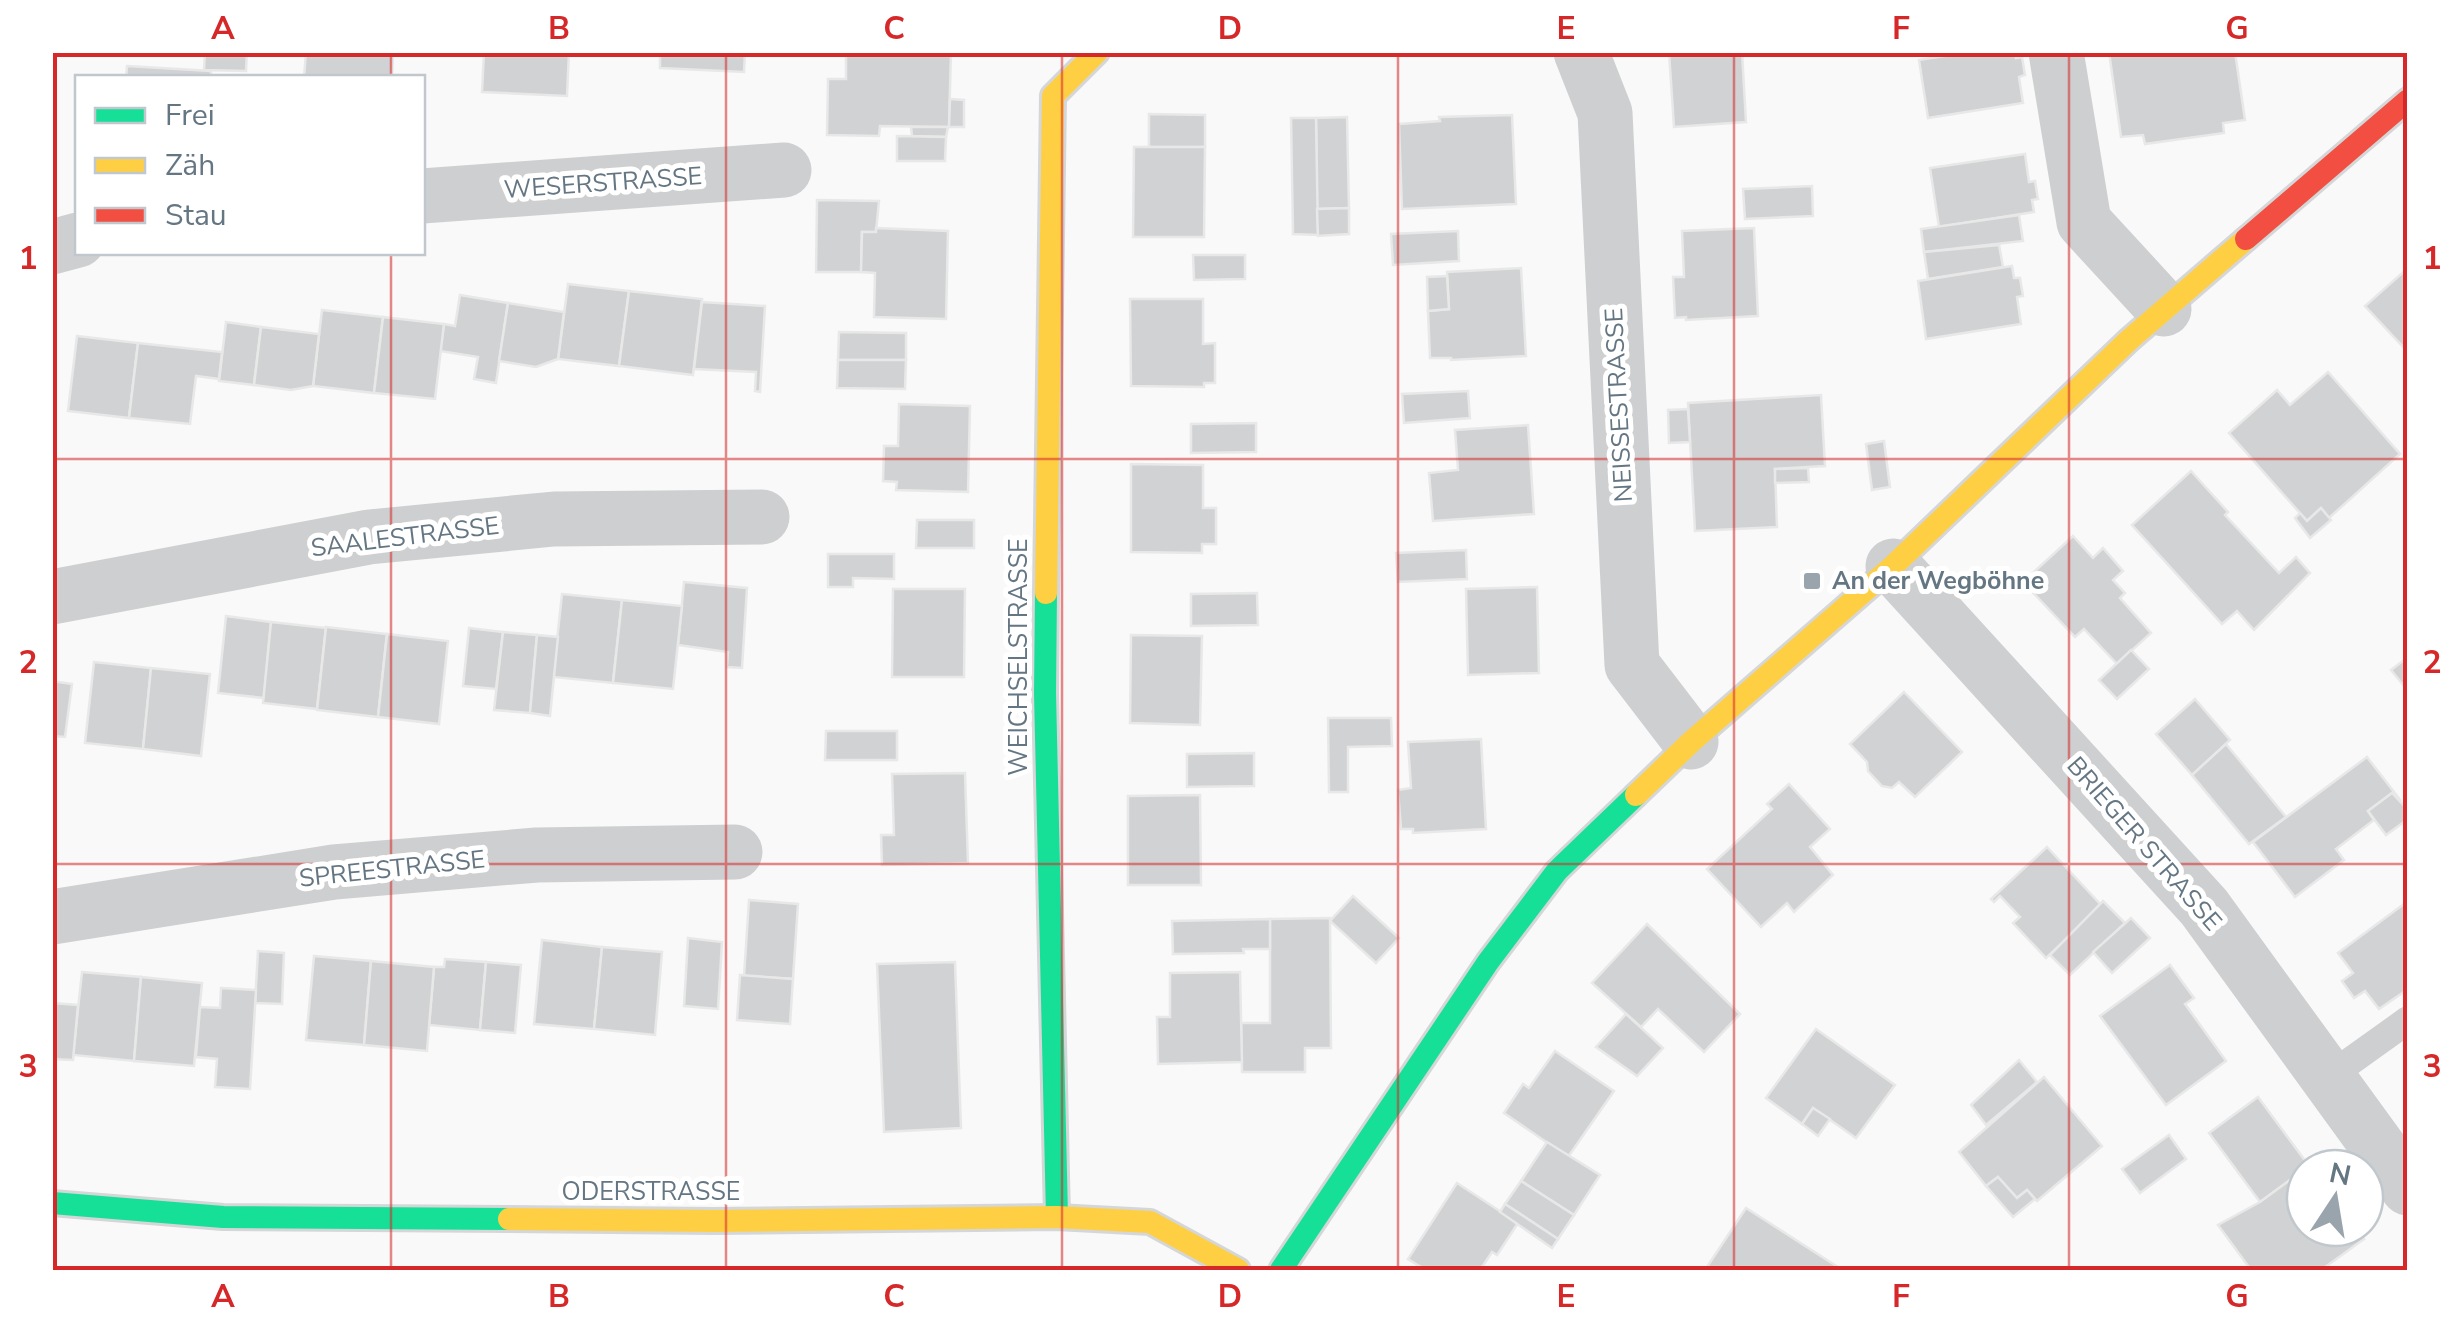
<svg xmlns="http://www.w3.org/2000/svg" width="2460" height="1323" font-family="'Nunito Sans',sans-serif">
<rect width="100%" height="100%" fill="#f9f9f9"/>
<g fill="#d0d2d3" stroke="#e8e8e8" stroke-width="2.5">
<path d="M205 52H247L246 71 204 70Z"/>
<path d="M306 52H393L392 78H304Z"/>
<path d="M484 52H569L567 96 482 92Z"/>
<path d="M660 52H745L744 72 660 68Z"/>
<path d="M846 52H951L949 127 880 126 879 136 827 135 828 79H846Z"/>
<path d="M1669 52H1742L1746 122 1674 127Z"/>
<path d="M1969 52H2015L2016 58 2022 57 2025 75 2019 77 2023 103 1928 118 1919 60Z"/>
<path d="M2109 52H2235L2245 120 2223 123 2224 133 2145 144 2143 135 2121 137Z"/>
<path d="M127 66 211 71V78H126Z"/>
<path d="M950 99 964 100V127H949Z"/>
<path d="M1149 114 1205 115V147H1149Z"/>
<path d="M1512 115 1516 204 1402 209 1399 124 1440 121 1439 117Z"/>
<path d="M1347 117 1349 208 1317 209 1316 118Z"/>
<path d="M1291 118H1316L1318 235 1293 234Z"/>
<path d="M911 127H948L946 137 912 136Z"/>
<path d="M897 136 946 137 945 161H897Z"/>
<path d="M1134 147H1205L1204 237H1133Z"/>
<path d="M2025 154 2029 182 2035 181 2038 199 2032 200 2034 212 1939 227 1930 168Z"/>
<path d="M1812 186 1813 216 1745 219 1743 189Z"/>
<path d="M817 200 879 201 876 232H862L861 272H816Z"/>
<path d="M1349 208V234L1318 236 1317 209Z"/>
<path d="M2019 215 2023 241 1924 252 1921 229Z"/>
<path d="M876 228 948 231 946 319 874 317 875 273 861 272 862 232H876Z"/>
<path d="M1754 228 1758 316 1686 320V317L1675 318 1673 277H1684L1682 231Z"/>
<path d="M1458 231 1459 261 1393 265 1391 234Z"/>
<path d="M1999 245 2003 267 1928 279 1924 252Z"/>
<path d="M1193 255H1245V279L1194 280Z"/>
<path d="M2012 266 2014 278H2020L2023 296 2017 297 2021 324 1926 339 1918 281Z"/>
<path d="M1521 268 1526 356 1451 360V358H1430L1428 311 1449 309 1447 272Z"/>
<path d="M2408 268V352L2365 306Z"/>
<path d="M1447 276 1449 309 1428 311 1427 277Z"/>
<path d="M568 284 629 291 619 366 558 359Z"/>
<path d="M629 291 702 299 693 375 619 366Z"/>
<path d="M460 295 508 303 496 383 474 379 478 357 440 351 444 324 455 326Z"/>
<path d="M1130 299H1203V344L1215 343V383H1204V387L1131 386Z"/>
<path d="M702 302 765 306 760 392 755 391 756 372 694 369Z"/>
<path d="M508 303 564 312 558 359 536 367 499 361Z"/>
<path d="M322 310 383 317 374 393 313 386Z"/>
<path d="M383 317 444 324 435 399 374 393Z"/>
<path d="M226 322 261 327 254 385 219 381Z"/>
<path d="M261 327 319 334 313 386 291 390 254 385Z"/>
<path d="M839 332 906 333V360H838Z"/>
<path d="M77 336 138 343 129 418 68 411Z"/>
<path d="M138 343 222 352 219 379 196 376 190 424 129 418Z"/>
<path d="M838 360H906L905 389 837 388Z"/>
<path d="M2328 372 2400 454 2329 518 2321 508 2307 521 2229 433 2277 390 2290 405Z"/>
<path d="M1468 391 1470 418 1404 423 1402 394Z"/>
<path d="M1821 395 1825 466 1775 469 1777 527 1695 531 1688 403Z"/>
<path d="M899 404 970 406 968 492 896 490 897 482 883 481 884 446H898Z"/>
<path d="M1688 409 1690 442 1669 443 1668 410Z"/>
<path d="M1256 423V452L1191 453V424Z"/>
<path d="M1528 425 1534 514 1433 521 1429 473 1458 470 1455 430Z"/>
<path d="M1884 441 1890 487 1872 490 1866 444Z"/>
<path d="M1131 464 1203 465V508H1216V544H1202V553L1131 552Z"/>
<path d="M1808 468 1809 482 1775 483V469Z"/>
<path d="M2191 471 2228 512 2225 515 2279 573 2296 557 2310 573 2254 630 2237 611 2222 624 2132 525Z"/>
<path d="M2321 508 2331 520 2310 538 2295 518 2300 513 2307 521Z"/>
<path d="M917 520H974V548H916Z"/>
<path d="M2073 536 2093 558 2103 548 2123 571 2113 580 2125 593 2120 598 2151 633 2117 664 2084 629 2075 637 2023 582Z"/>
<path d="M1466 550 1467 579 1398 582 1396 553Z"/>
<path d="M828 554H894V579L853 578V587H828Z"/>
<path d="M684 582 747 588 742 668 727 667 728 652 678 645Z"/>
<path d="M1537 587 1539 673 1468 675 1466 589Z"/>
<path d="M893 589H965L964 677H892Z"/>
<path d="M1257 593 1258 625 1191 626V594Z"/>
<path d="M562 594 622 600 613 683 553 677Z"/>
<path d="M622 600 682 606 673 689 613 683Z"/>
<path d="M226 616 271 622 264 698 218 693Z"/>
<path d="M271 622 326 628 317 709 263 703Z"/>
<path d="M326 627 387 634 378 717 317 710Z"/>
<path d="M469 628 503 632 496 689 463 686Z"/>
<path d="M503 632 537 635 530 713 494 710Z"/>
<path d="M387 634 448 641 439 724 378 717Z"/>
<path d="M537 635 558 637 550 716 530 713Z"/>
<path d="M1131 635 1202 636 1200 725 1130 723Z"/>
<path d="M2131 650 2149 669 2117 699 2099 680Z"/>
<path d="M2408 657V691L2391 670Z"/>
<path d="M94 662 151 668 143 749 85 743Z"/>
<path d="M151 668 210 674 201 756 143 749Z"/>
<path d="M52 681 72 684 65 737 52 736Z"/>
<path d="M1904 692 1962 752 1915 797 1899 782 1892 788 1882 786 1868 771 1867 762 1850 744Z"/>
<path d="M2195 699 2230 740 2192 775 2156 734Z"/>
<path d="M1328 718H1391L1392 746 1348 747V792H1329Z"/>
<path d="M826 731H897V760H825Z"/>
<path d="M1481 739 1486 829 1413 833V829H1401L1398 790 1411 788 1408 742Z"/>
<path d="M2226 744 2286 817 2249 844 2192 775Z"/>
<path d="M1254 753V786L1187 787V754Z"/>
<path d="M2367 757 2401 801 2392 793 2368 811 2374 820 2336 849 2344 860 2295 897 2253 842Z"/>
<path d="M965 773 968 863 882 865 881 835H894L892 774Z"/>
<path d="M1789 784 1830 829 1810 847 1833 875 1794 912 1787 903 1761 927 1707 869 1772 809 1767 804Z"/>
<path d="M2392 793 2408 810V819L2386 835 2368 811Z"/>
<path d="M1200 795 1201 885H1128V796Z"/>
<path d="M2047 847 2102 906 2046 958 2013 923 2020 917 2000 896 1994 902 1991 899Z"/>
<path d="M1353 896 1399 938 1376 963 1330 921Z"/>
<path d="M749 900 798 904 793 979 744 976Z"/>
<path d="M2103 901 2125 923 2070 975 2050 955Z"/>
<path d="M2408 901V989L2379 1009 2365 991 2354 998 2342 981 2353 973 2338 953Z"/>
<path d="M1330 918 1331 1048H1305V1072H1242L1241 1023H1270V919Z"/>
<path d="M2131 918 2150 938 2112 973 2093 952Z"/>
<path d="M1270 919V949H1243L1244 953 1173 954 1172 921Z"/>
<path d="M1647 924 1740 1014 1704 1052 1658 1009 1641 1027 1592 983Z"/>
<path d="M688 938 722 942 718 1009 684 1006Z"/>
<path d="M542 940 602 947 594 1029 534 1024Z"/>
<path d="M602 947 662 952 655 1035 594 1029Z"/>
<path d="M258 951 284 953 282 1004 255 1003Z"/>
<path d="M314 956 371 961 364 1045 306 1040Z"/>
<path d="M445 959 486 962 480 1030 429 1025 434 967H444Z"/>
<path d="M371 961 434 967 427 1051 364 1045Z"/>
<path d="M486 962 521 965 515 1033 480 1030Z"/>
<path d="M955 962 961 1128 884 1132 877 964Z"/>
<path d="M2170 965 2194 998 2185 1004 2226 1061 2166 1105 2100 1016Z"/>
<path d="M82 972 141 977 134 1061 73 1055Z"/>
<path d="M1240 972 1242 1062 1158 1064 1157 1017H1170V973Z"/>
<path d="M740 975 793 979 790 1024 737 1020Z"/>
<path d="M141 977 202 983 194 1066 134 1061Z"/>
<path d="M221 988 256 990 250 1089 215 1087 217 1059 196 1057 200 1007 220 1008Z"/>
<path d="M52 1003 78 1005 73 1060 52 1059Z"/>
<path d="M1626 1014 1663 1048 1637 1076 1596 1047Z"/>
<path d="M1816 1029 1895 1085 1856 1138 1813 1108 1802 1124 1766 1098Z"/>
<path d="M1555 1051 1614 1091 1568 1157 1504 1113 1523 1084 1529 1088Z"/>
<path d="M2019 1060 2037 1082 1986 1125 1971 1105Z"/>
<path d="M2044 1077 2102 1146 2037 1201 2027 1190 2017 1198 1998 1177 1986 1186 1959 1152Z"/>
<path d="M2258 1097 2309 1166 2260 1202 2209 1133Z"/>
<path d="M1813 1108 1830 1119 1818 1136 1802 1124Z"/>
<path d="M2169 1135 2186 1159 2140 1193 2122 1169Z"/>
<path d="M1547 1142 1600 1175 1574 1215 1521 1181Z"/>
<path d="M2305 1169V1228H2356L2364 1239 2321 1270H2251L2218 1225 2260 1202Z"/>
<path d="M1998 1177 2017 1198 2027 1190 2035 1199 2013 1217 1986 1186Z"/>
<path d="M1521 1181 1574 1215 1558 1239 1505 1204Z"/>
<path d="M1457 1183 1518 1223 1497 1255 1492 1252 1480 1270H1426L1408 1259Z"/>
<path d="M1505 1204 1558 1239 1552 1248 1500 1212Z"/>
<path d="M1746 1208 1841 1269 1705 1270Z"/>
</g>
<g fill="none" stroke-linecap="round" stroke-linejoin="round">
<defs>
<g id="fast">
<path d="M1046 593 1045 693 1057 1217"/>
<path d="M52 1203 223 1217 509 1219"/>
<path d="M1281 1270 1488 962 1557 871 1636 795"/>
</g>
<g id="slow">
<path d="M1046 593 1053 96 1097 52"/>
<path d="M1636 795 1691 742 1893 566 2129 340 2246 239"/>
<path d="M509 1219 714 1221 1057 1217 1150 1222 1238 1270"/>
</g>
<path id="jam" d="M2246 239 2408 100"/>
</defs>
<use href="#fast" stroke="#d5d6d7" stroke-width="28"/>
<use href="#slow" stroke="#d5d6d7" stroke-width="28"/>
<use href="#jam" stroke="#d5d6d7" stroke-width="28"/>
<path stroke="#cecfd0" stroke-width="28" d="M2327 1078 2408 1020"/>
<g stroke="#cecfd0" stroke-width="55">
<path d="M1581 52 1605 113 1632 665 1691 742"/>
<path d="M2056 52 2084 222 2164 309"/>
<path d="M422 196 784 170"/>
<path d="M52 247 78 240"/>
<path d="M1893 566 2204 907 2408 1188"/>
<path d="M52 597 369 537 554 519 762 517"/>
<path d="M52 917 334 872 537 855 735 852"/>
</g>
<use href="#fast" stroke="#16e098" stroke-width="22"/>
<use href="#slow" stroke="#ffcf43" stroke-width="22"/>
<use href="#jam" stroke="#f24e42" stroke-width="22"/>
</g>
<path fill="none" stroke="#d62828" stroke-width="2.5" stroke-opacity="0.55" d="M391 52V78M726 52V1270M1062 52V1270M1398 52V1270M1734 52V1270M2069 52V1270M391 252V1270M52 459H2408M52 864H2408"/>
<rect fill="#99a4ac" stroke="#fff" stroke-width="4" x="1802" y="571" width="20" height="20" rx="5"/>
<g text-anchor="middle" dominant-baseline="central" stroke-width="10" stroke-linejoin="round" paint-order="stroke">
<g font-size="25" fill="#657683" stroke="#fff">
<text transform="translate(603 183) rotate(-4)">WESERSTRASSE</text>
<text transform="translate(1619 405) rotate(-93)">NEISSESTRASSE</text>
<text transform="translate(405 537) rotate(-7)">SAALESTRASSE</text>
<text transform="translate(1019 657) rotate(-90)">WEICHSELSTRASSE</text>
<text transform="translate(2144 844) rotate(49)">BRIEGER STRASSE</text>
<text transform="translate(392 869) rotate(-6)">SPREESTRASSE</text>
<text x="651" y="1192">ODERSTRASSE</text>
</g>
<g font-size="25" font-weight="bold" fill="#657683" stroke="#fff" text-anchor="start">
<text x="1832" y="581">An der Wegböhne</text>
</g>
</g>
<rect width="2460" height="1323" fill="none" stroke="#ffffff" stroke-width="110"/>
<rect x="75" y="75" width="350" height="180" fill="#ffffff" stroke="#c1c8cd" stroke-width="2.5"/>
<rect x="95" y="108" width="50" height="15" fill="#16e098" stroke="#c1c8cd" stroke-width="2.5"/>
<text x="165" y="125" font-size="30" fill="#657683">Frei</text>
<rect x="95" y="158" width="50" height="15" fill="#ffcf43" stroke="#c1c8cd" stroke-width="2.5"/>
<text x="165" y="175" font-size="30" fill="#657683">Zäh</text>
<rect x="95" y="208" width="50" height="15" fill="#f24e42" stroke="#c1c8cd" stroke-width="2.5"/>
<text x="165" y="225" font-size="30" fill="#657683">Stau</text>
<g transform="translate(2335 1198) rotate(12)"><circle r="48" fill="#ffffff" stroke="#c1c8cd" stroke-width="2.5"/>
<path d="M0-8L18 38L0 25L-18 38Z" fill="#99a4ac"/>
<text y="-15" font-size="28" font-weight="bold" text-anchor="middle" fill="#657683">N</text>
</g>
<rect x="55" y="55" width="2350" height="1213" fill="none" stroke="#d62828" stroke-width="4"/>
<g font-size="32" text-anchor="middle" font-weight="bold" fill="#d62828">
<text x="223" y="39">A</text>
<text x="559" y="39">B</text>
<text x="894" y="39">C</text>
<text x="1230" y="39">D</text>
<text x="1566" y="39">E</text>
<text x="1901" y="39">F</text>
<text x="2237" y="39">G</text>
<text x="28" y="269">1</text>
<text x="2432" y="269">1</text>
<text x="28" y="673">2</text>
<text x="2432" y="673">2</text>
<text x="28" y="1077">3</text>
<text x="2432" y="1077">3</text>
<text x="223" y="1307">A</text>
<text x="559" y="1307">B</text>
<text x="894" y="1307">C</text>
<text x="1230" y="1307">D</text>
<text x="1566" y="1307">E</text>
<text x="1901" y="1307">F</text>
<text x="2237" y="1307">G</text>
</g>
</svg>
